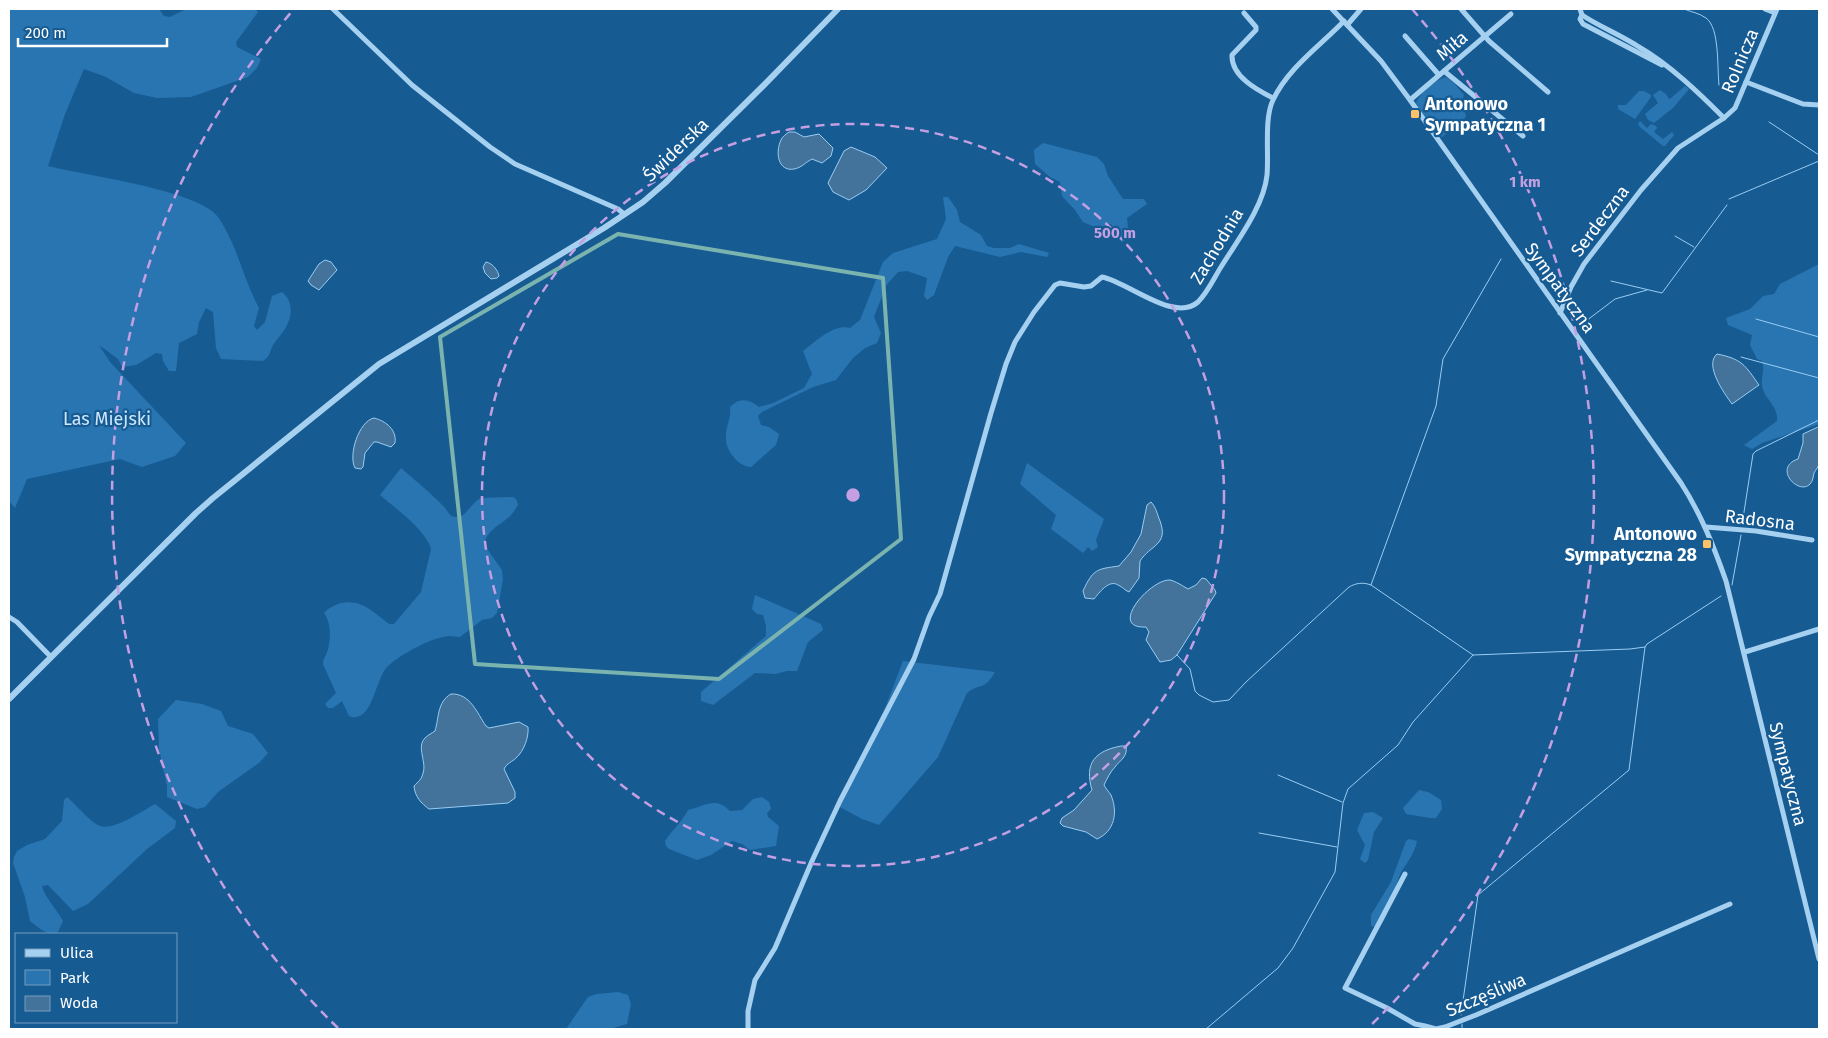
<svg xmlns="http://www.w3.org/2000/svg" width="1828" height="1038" font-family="'Fira Sans',sans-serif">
<rect width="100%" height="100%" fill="#175b93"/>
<g fill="#2975b2">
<path d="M9 9H159L164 16 170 17 186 9H255L258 12 236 42 237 47 261 59 257 68 248 77 191 97 157 98 134 93 106 77 84 69 65 114 48 166C83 175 199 190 218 217 237 244 243 279 259 308L254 326 257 330 265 322 272 296 282 292C295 303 292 319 283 332 280 336 276 340 273 345 269 353 271 355 263 361L221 359 216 348 213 312 206 308 199 322 197 334 179 343 176 371H169L163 361 162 354 156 353 136 365 122 367 118 359 99 345 110 362 186 443 175 456 142 467 120 459 27 479 15 508 9 501Z"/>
<path d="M1446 77 1454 83 1464 95 1460 106 1465 111 1466 117 1442 137 1437 134 1416 103C1421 92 1435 80 1446 77Z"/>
<path d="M1685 86 1689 89 1673 108 1654 123 1648 120 1645 114 1658 103 1653 95 1660 90 1666 94 1669 99 1671 98Z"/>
<path d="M1639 91H1644L1651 95V97L1635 119 1618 109V105H1626Z"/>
<path d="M1640 121 1647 128 1651 124 1656 126 1657 128 1654 132 1663 139 1672 132 1674 135 1665 146H1663L1640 127 1638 124Z"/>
<path d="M1043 143 1097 157 1104 164 1108 176 1123 199H1144L1147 204 1127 218 1129 238 1122 242 1117 237 1111 224 1097 228 1083 222 1075 210 1062 196 1060 182 1050 177 1035 164 1034 150Z"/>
<path d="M943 197H948L957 210 960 222 981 235 987 246 994 248H1010L1019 244 1049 253 1047 257 1021 252 1000 257 955 246 948 257 934 295 927 300 924 296 927 278 907 271 898 272 882 290 883 294 874 317 881 333 877 343 865 348 853 358 836 380 813 387 762 412 758 416 761 425 769 427 779 434 776 445 751 467C739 467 726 451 726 439 725 427 732 418 730 407 740 397 749 399 759 407L773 403 804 388 812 374 803 351C815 342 834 323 850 328L860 320 883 262 893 253 937 239 946 219Z"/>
<path d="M1819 264V424L1762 443 1752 449 1744 445 1777 421C1779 406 1763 398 1762 385 1761 375 1765 372 1762 361L1757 359 1750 345 1752 335 1728 325 1726 318 1750 309 1763 296 1774 294 1780 284Z"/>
<path d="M1027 463 1104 519 1096 540 1098 547 1092 551 1088 547 1083 553 1051 529 1056 515 1020 484Z"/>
<path d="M401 468C416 481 432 494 445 508 448 512 451 518 457 517 466 517 472 502 481 498L513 497 516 499 518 505C516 508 514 512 511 515 501 525 484 531 485 546L502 570 503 579 497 613 492 618 482 620 460 637C457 637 452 636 449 636 432 637 399 655 387 667 375 680 372 725 349 716L342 701 333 708H328L325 704 336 693 323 664C323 658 327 655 328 649 331 638 331 622 324 613 328 608 335 605 341 603 362 599 373 612 389 624H394L421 592 431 549C427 531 395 508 380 495Z"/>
<path d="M755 595 821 624 823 630 808 642 797 671H787L775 674 755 673 713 705 701 701V692L766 636V626L763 615 757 614 752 609Z"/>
<path d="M903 661 995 672C983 692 981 682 967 693L938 757 879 825 862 819 836 805 885 708Z"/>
<path d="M176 700 202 704 221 711 228 726 253 734 268 753 259 763 218 792 205 807 197 809 167 797V786L159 749 158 719Z"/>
<path d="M1419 790 1428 792 1441 800 1442 809 1436 818H1430L1406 814 1403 808Z"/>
<path d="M67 797C76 805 90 822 100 826 114 831 142 811 155 804L176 821 175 828 147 849 88 904 73 911 48 885 42 886C44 896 57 910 63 921L57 934C45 934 39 928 30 921L25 897 13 863 14 857 17 851 27 845 45 839 62 821 64 800Z"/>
<path d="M762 797 769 802 771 809 767 813 768 817 779 826 776 846 750 850 742 844 732 841 711 855 697 860 669 849 666 846 665 841C672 830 682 822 688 810 706 806 715 796 730 811L742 810 753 799Z"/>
<path d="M1373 812 1383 818 1374 832 1368 860 1365 863 1360 859 1365 845 1357 830 1364 813Z"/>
<path d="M1409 839 1417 841C1413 859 1405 863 1399 877 1392 895 1391 913 1379 928L1371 926V915L1391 882 1406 841Z"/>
<path d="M618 992 628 995 631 1004 627 1024 610 1029H566L588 997 597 994Z"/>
</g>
<g fill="#43739b" stroke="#99cdf3">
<path d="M789 132H795L804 137 819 134 833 148 831 156 822 163 812 159C806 162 801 168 794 169 778 172 775 152 781 140 782 137 786 134 789 132Z"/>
<path d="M851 147 875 157 887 168 866 190 849 200 833 192 828 183 844 151Z"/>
<path d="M325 260 331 262 337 270 319 290 311 285 308 281 319 264Z"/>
<path d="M486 262C492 263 498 270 499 276L497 278 491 279 485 273 483 267Z"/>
<path d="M1717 354C1742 359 1745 365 1759 385L1732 404C1724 393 1704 365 1717 354Z"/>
<path d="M374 418C386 421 397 430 395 443L391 447 377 442H374L365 453 363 467 361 469 355 468C348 455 359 421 374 418Z"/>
<path d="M1818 427 1819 428C1819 439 1821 452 1819 463 1819 467 1816 469 1814 473 1813 477 1813 481 1810 484 1799 496 1772 468 1798 459L1803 443V434Z"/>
<path d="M1151 502C1156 507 1157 514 1160 521 1169 545 1150 545 1140 561L1139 578 1129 592C1124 590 1123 587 1118 585 1109 579 1099 593 1094 599L1085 598 1083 591C1093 569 1097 569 1119 566L1131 552 1141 534 1147 505Z"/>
<path d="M1202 578 1206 579 1215 590 1216 593 1177 655 1171 660 1160 662 1146 640 1149 632 1146 627C1107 629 1150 579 1170 580 1175 581 1183 586 1188 589L1196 585Z"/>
<path d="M451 694C470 693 477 713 486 726L489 728 519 722 528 727C529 737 524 751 516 758 512 762 507 763 504 769L515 792V798L508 803 429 809C421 803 415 797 414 786 418 782 422 779 423 773 427 762 416 747 425 738 428 735 432 733 435 731 439 718 437 702 451 694Z"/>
<path d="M1121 746H1126C1128 757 1120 760 1115 767 1110 772 1107 779 1104 785 1106 789 1109 792 1111 795 1118 812 1115 831 1097 839L1086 832 1063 826 1060 823 1062 818 1074 810 1092 790C1084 763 1095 751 1121 746Z"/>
</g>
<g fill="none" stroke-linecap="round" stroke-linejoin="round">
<g stroke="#99cdf3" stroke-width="1">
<path d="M1684 9C1691 12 1699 13 1706 18 1720 28 1717 68 1719 85"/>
<path d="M1769 122 1819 155"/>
<path d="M1729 199 1819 161"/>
<path d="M1675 236 1694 247"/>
<path d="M1611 281 1662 293 1727 205"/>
<path d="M1756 319 1819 337"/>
<path d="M1574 320 1586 321 1615 299 1647 290"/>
<path d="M1741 357 1819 378"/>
<path d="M1742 525 1753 454 1756 451 1819 420"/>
<path d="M1371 585 1436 406 1443 359 1501 259"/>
<path d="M1732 585 1741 535"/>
<path d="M1177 655 1190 669 1195 691 1199 695 1213 702 1229 700 1246 682 1349 587C1356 583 1363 582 1371 585L1473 655"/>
<path d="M1278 775 1342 802"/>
<path d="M1259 833 1337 847"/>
<path d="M1461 1015 1478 895 1629 770 1645 647 1647 644 1721 596"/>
<path d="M1462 1024V1029"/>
<path d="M1206 1029 1278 968 1293 948 1335 872 1343 803 1348 789 1398 745 1413 722 1473 655 1630 649 1645 647"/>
</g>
<g stroke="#a6d0f0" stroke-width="5">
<path d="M333 9 412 85 490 147 515 164 618 209 624 214"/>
<path d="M1332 9 1381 61 1410 100 1681 483C1701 514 1714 547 1726 581L1819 959"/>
<path d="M1461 9 1489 41 1548 92"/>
<path d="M1580 9 1582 15 1580 19 1583 24 1662 65"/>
<path d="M1765 9 1775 13"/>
<path d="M1244 13 1256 27V30L1232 55C1231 76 1257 90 1273 98"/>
<path d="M1582 15C1600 27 1621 35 1639 47 1670 65 1699 93 1724 118"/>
<path d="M1348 24 1361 9"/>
<path d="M1405 36 1439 75"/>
<path d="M1444 71 1523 136"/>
<path d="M1746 82 1803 104 1819 105"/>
<path d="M1410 100 1511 14"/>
<path d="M1560 313 1571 287 1584 264 1641 190 1678 148 1724 118 1735 108 1777 9"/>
<path d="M1706 527 1756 531 1812 540"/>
<path d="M9 617 17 622 51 657"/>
<path d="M1745 652 1819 629"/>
<path d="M1405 874 1345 988 1387 1008 1415 1024 1425 1026 1436 1029 1445 1027 1476 1015 1730 904"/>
<path d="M748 1029V1011L755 980 775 948 812 861 840 801 914 659 929 617 940 594 991 413 1006 364 1015 342 1034 312 1055 285 1060 283 1084 287 1091 286 1102 277C1128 282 1174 323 1198 302 1208 292 1214 278 1221 267 1237 241 1264 206 1267 175 1269 154 1264 118 1273 100 1288 68 1320 46 1344 21"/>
</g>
<path stroke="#a6d0f0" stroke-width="6" d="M9 699 196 513 213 498 379 364 604 228 643 202 665 183 763 86 838 9"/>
</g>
<path fill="none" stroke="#7bb4af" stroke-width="4" stroke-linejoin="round" d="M618 234 883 278 901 539 719 679 475 664 440 337Z"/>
<g fill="none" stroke="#c4a0e2" stroke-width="2.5" stroke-dasharray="9 6">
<circle cx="853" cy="495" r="371"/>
<path d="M338 1028A741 741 0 0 1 294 9M1412 9A741 741 0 0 1 1368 1028"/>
</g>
<g fill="#ffc266" stroke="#175b93" stroke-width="2">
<rect x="1410" y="109" width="10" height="10" rx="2.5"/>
<rect x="1702" y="539" width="10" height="10" rx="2.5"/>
</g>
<g text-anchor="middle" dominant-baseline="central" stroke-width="4.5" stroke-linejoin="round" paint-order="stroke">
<g font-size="18" fill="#fff" stroke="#175b93">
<text transform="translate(1452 46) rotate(-40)">Miła</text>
<text transform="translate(1740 61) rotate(-67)">Rolnicza</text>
<text transform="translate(676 150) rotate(-44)">Świderska</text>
<text transform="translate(1600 221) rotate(-53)">Serdeczna</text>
<text transform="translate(1217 246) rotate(-59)">Zachodnia</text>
<text transform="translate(1560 288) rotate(54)">Sympatyczna</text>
<text transform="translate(1760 520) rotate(7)">Radosna</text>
<text transform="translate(1788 774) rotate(76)">Sympatyczna</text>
<text transform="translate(1486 995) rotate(-23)">Szczęśliwa</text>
</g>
<g font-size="18" font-weight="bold" fill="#fff" stroke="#175b93" text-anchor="start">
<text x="1425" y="104">Antonowo<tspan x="1425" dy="21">Sympatyczna 1</tspan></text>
<text x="1697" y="534" text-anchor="end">Antonowo<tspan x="1697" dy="21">Sympatyczna 28</tspan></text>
</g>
<g font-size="18" fill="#cde7fc" stroke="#175b93">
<text x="107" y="419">Las Miejski</text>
</g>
</g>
<circle cx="853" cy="495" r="8" fill="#c4a0e2" stroke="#175b93" stroke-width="2.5"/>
<g font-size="15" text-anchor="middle" font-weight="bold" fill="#c4a0e2" stroke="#175b93" stroke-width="4.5" stroke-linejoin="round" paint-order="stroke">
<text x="1525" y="187">1 km</text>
<text x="1115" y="238">500 m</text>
</g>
<rect width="1828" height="1038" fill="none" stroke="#ffffff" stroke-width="20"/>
<rect x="15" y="933" width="162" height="90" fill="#175b93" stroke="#749dbe"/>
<rect x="25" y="949" width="25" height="8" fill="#a6d0f0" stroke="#749dbe"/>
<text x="60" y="958" font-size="15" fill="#ffffff">Ulica</text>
<rect x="25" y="970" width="25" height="15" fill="#2975b2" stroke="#749dbe"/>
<text x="60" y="983" font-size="15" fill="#ffffff">Park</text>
<rect x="25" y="996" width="25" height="15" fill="#43739b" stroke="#749dbe"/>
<text x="60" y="1008" font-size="15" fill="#ffffff">Woda</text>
<path d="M18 38v8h149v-8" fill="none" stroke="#ffffff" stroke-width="2.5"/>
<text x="25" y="38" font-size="15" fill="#ffffff" stroke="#175b93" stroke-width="4" paint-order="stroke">200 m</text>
</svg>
